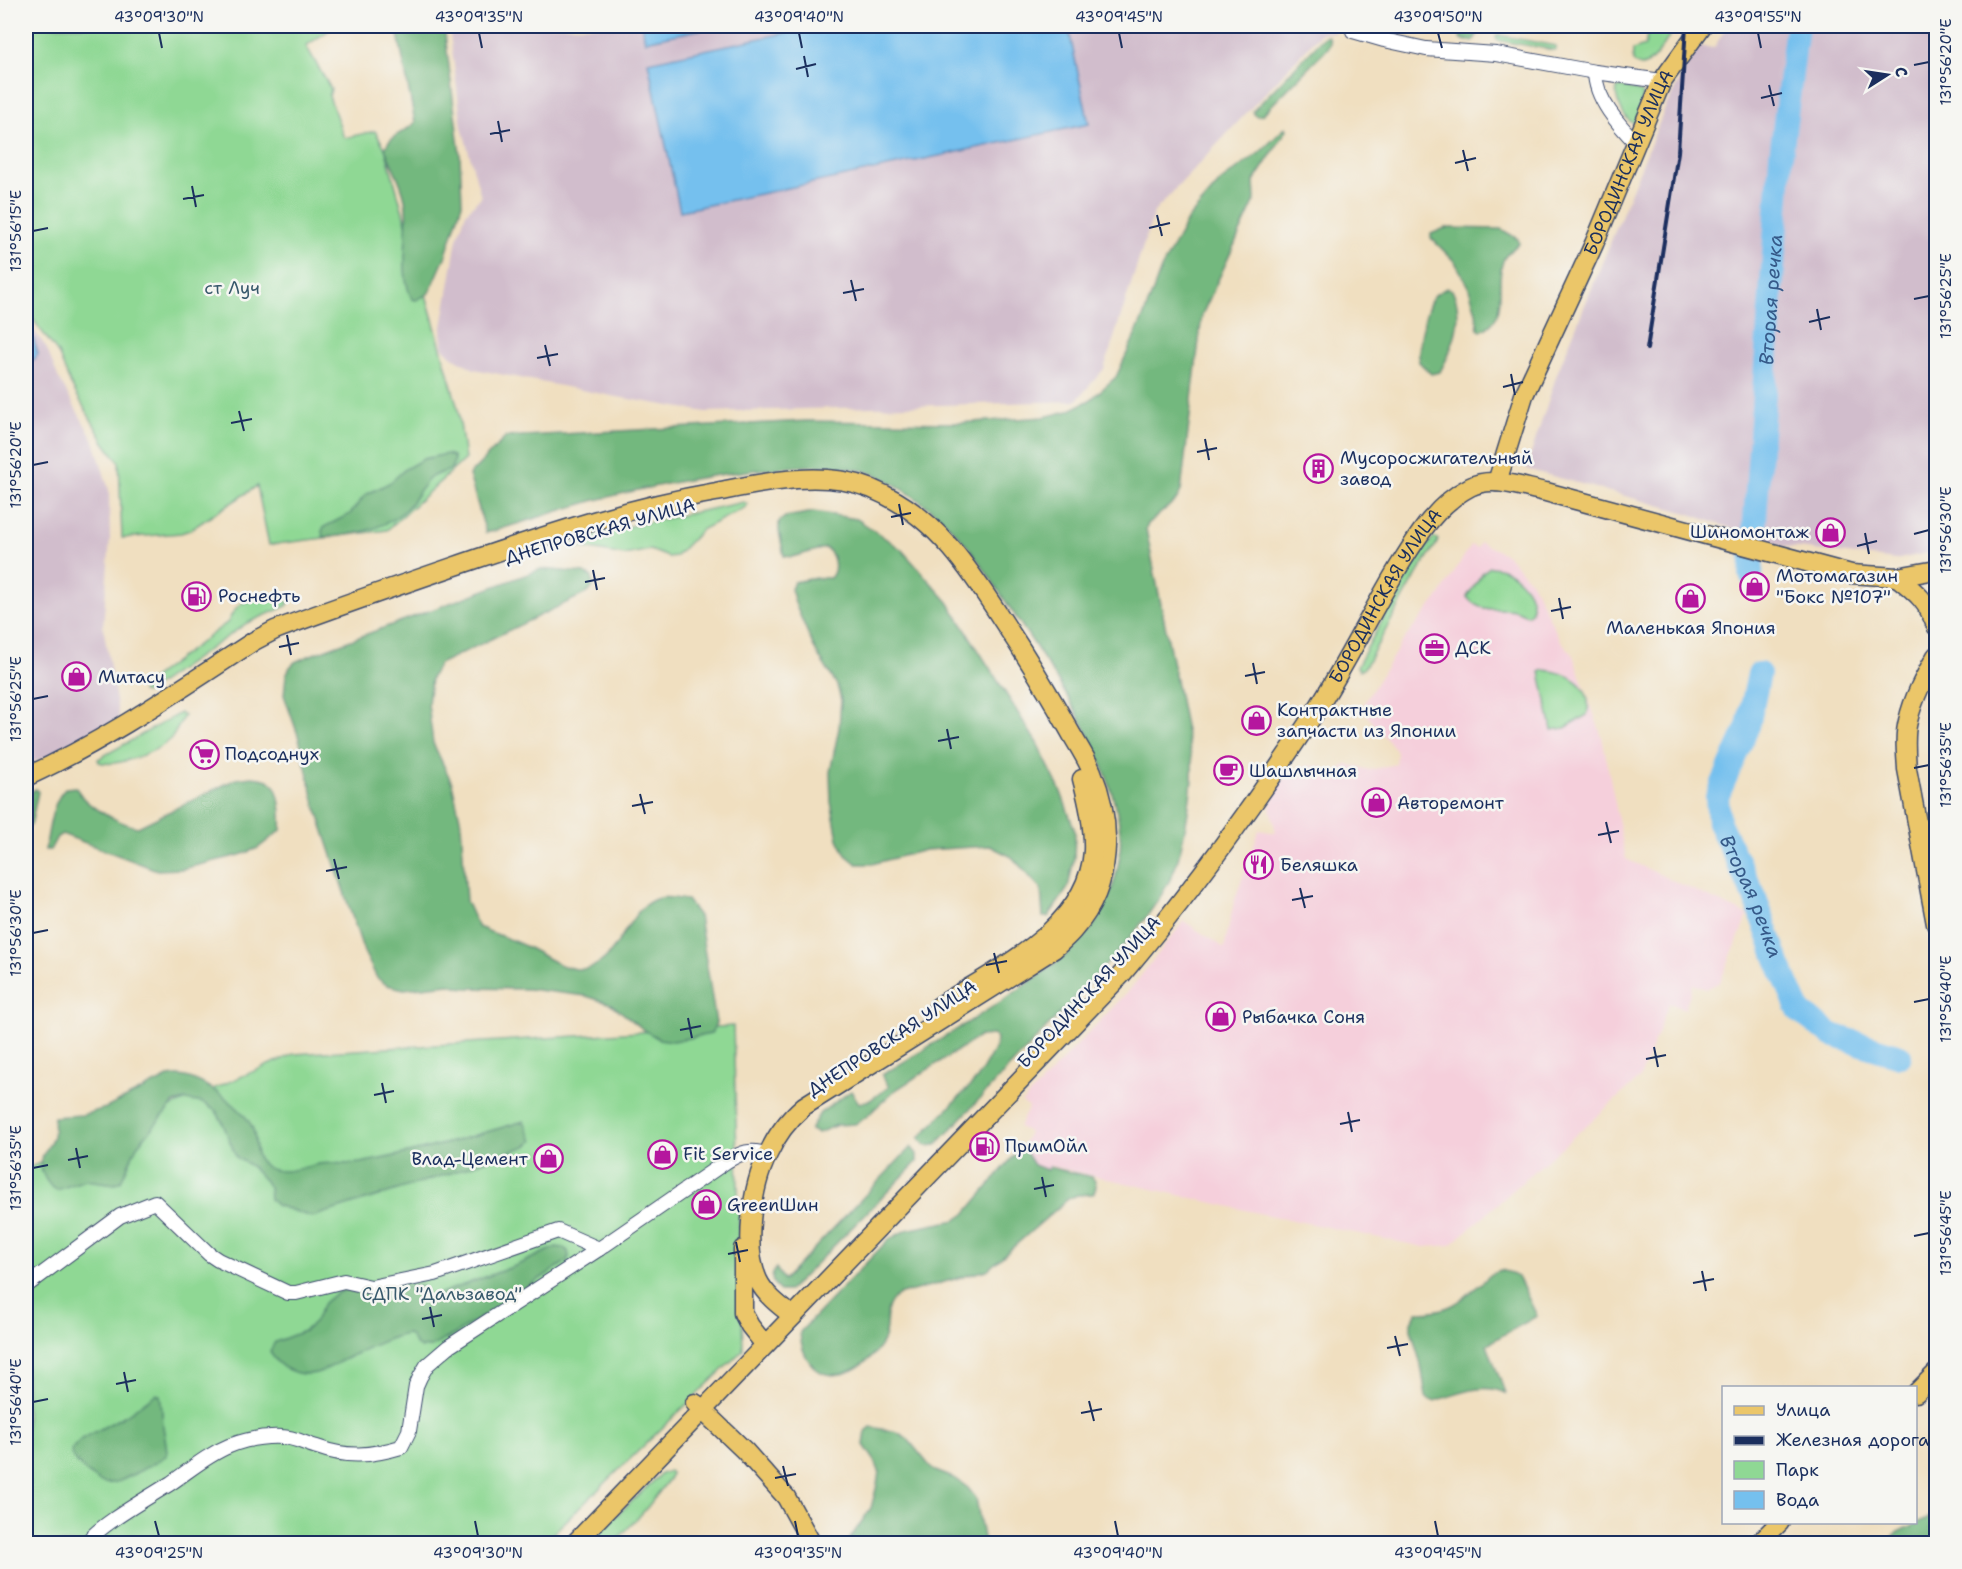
<svg xmlns="http://www.w3.org/2000/svg" width="1962" height="1569" font-family="'Shantell Sans',sans-serif">
<rect width="100%" height="100%" fill="#f6f6f2"/>
<filter id="ink" filterUnits="userSpaceOnUse"><feTurbulence type="fractalNoise" baseFrequency=".0167" numOctaves="2"/><feDisplacementMap in="SourceGraphic" scale="12" xChannelSelector="R" yChannelSelector="G"/><feConvolveMatrix kernelMatrix="1 2 1 2 8 2 1 2 1" color-interpolation-filters="sRGB"/></filter>
<filter id="wash" filterUnits="userSpaceOnUse"><feTurbulence type="fractalNoise" baseFrequency=".008" numOctaves="4" result="noise"/><feDisplacementMap in="SourceGraphic" scale="24" xChannelSelector="R" yChannelSelector="G"/><feGaussianBlur stdDeviation="1.35" result="paint"/><feColorMatrix in="noise" values="0 0 0 0 0 0 0 0 0 0 0 0 0 0 0 0 0 1.4 0 .05"/><feComposite in="paint" operator="in"/></filter>
<g filter="url(#wash)">
<rect width="100%" height="100%" fill="#f0dfc0"/>
<path fill="#f5cfdb" d="M1480 542 1507 555 1533 584 1560 640 1572 653 1602 737 1626 859 1748 915 1720 982 1706 989 1693 984 1685 1009 1669 1003 1640 1078 1451 1245 1424 1247 1258 1213 1051 1166 1048 1170 1034 1165 1022 1146 1029 1132 1019 1127 1029 1107 1022 1103 1132 987 1184 921 1224 948 1234 902 1259 830 1276 833 1270 807 1278 784 1297 770 1308 766H1321L1330 777 1347 764 1370 770 1396 764 1397 752 1361 708 1402 642 1440 595 1471 545 1477 548Z"/>
<g fill="#d1bdcc">
<path d="M449 26H1337L1334 33 1322 32 1154 212 1104 369 1076 401 706 412 617 397 474 369 451 356 443 348 441 333 457 239 466 213 481 197 462 127Z"/>
<path d="M1727 26H1936V551L1895 560 1782 546 1684 512 1526 469 1558 371 1666 106 1698 46 1714 48Z"/>
<path d="M26 320 46 347 59 379 94 441 109 490 110 539 103 626 119 718 51 755 26 765Z"/>
</g>
<g fill="#8fd894" stroke="#558479" stroke-width="1.5">
<path d="M26 26H335L306 46 331 89 329 96 344 138 375 131 385 148 458 409 465 459 387 530 269 545 257 486 190 530 181 533 122 538 119 462 104 442 70 383 58 353 26 310Z"/>
<path d="M1649 26H1674C1670 35 1650 75 1636 64 1631 61 1633 55 1633 50L1645 46Z"/>
<path d="M1498 35 1555 46 1556 48 1554 50 1497 40 1496 37Z"/>
<path d="M1621 87 1642 92 1643 96 1636 122 1634 124C1624 119 1614 99 1617 88Z"/>
<path d="M744 502 747 504 746 507 701 530 676 556 668 557 650 550 624 555 573 546 575 542 630 526Z"/>
<path d="M1433 538 1438 539 1437 543 1420 569 1366 665 1363 669 1359 670 1357 667C1380 623 1404 579 1433 538Z"/>
<path d="M1490 567C1511 566 1535 590 1532 611L1528 615C1523 614 1519 611 1514 610 1497 607 1480 614 1467 597L1483 572Z"/>
<path d="M264 597 284 599 289 603 287 606 247 623 146 693 142 692 145 684 228 622C236 604 244 599 264 597Z"/>
<path d="M1544 670C1569 672 1594 686 1587 715L1565 728 1552 730 1540 672Z"/>
<path d="M180 713 184 715C180 723 176 733 170 740 156 752 116 768 99 762L98 759Z"/>
<path d="M733 1026 743 1350 543 1543H26V1169L294 1054Z"/>
<path d="M669 1471 671 1473 670 1478 646 1509 614 1543H587L661 1474Z"/>
</g>
<g fill="#73b87e" stroke="#47746e" stroke-width="1.5">
<path d="M398 26H444L460 155 462 204 446 255 433 285 428 294 416 300 412 299C397 269 411 233 405 200 402 181 391 166 385 148 391 133 407 133 415 122L398 34Z"/>
<path d="M1464 26H1481L1478 34 1473 41H1466L1460 38Z"/>
<path d="M1325 36H1328C1332 42 1330 46 1326 50L1262 115 1257 116 1254 114 1253 111Z"/>
<path d="M1286 127 1287 130 1254 181 1255 200 1202 315 1181 491 1176 500 1148 524 1146 529 1192 761C1194 785 1183 851 1173 873 1153 918 1105 966 1071 1002 1026 1050 981 1097 936 1145L926 1146 919 1138 977 1079 996 1046 997 1039 993 1035 980 1036 894 1091 865 1118 855 1124 837 1125 818 1133 810 1130 820 1113 851 1091 859 1103 870 1100 889 1087 882 1075C927 1048 972 1021 1015 992 1048 969 1084 947 1103 910 1116 883 1124 853 1119 823 1107 750 1055 675 1014 614 996 588 980 559 958 535 939 513 893 478 864 471 833 463 800 466 768 469 710 474 652 486 596 500 559 510 523 523 486 533L469 475 506 437 806 421 958 423 1044 417 1068 411 1090 400 1116 377 1143 318 1161 269 1188 219 1221 181 1259 153Z"/>
<path d="M1445 228 1501 229 1518 239 1519 243C1514 249 1505 253 1503 261 1494 284 1511 317 1481 331L1478 329 1476 312 1468 285 1455 262 1431 238V234Z"/>
<path d="M1447 288 1452 290C1466 316 1453 348 1440 372L1431 374 1419 362C1418 347 1425 306 1435 295 1438 292 1443 290 1447 288Z"/>
<path d="M447 454 453 456 454 461 451 469C445 473 436 473 430 478 419 488 414 503 403 512 383 530 349 536 323 537L322 531 324 527 350 514 365 495 391 482 405 469 423 459Z"/>
<path d="M814 512 857 519 901 549 948 602 1037 743 1061 792 1075 831 1074 858 1068 888 1048 917H1043L1041 889 1012 857 990 846 925 850 872 864H857L846 855 838 839 831 802 830 772 839 728 841 700 837 685 815 650 796 606 791 589 794 582 816 578H830C838 570 835 553 825 548L792 557 784 556 779 531V522L785 517Z"/>
<path d="M541 569 584 573 592 577 593 586 589 592 439 664 431 678 428 704 433 743 452 783 461 823 466 901 478 927C495 934 513 940 529 948 545 956 561 969 580 969 619 970 625 906 659 898 668 896 678 899 687 900L699 916 716 1023 711 1034 673 1041 659 1039 644 1030 611 1004 586 996 528 989 464 988 449 984 404 989 387 985 377 978 364 952 346 898 315 804 299 738 284 695 286 675 290 667 295 662 311 655Z"/>
<path d="M252 777C258 778 266 778 271 782 281 790 282 818 281 830L258 848 240 855 182 869 157 870 62 834 57 837 50 850H45C49 831 51 802 66 788L75 787C79 791 81 796 84 799 95 810 123 825 138 827L236 779Z"/>
<path d="M36 789 38 792 31 825 26 828 32 791Z"/>
<path d="M176 1076C198 1075 240 1105 251 1125 259 1138 251 1156 265 1166 281 1177 302 1167 319 1164 332 1162 346 1165 360 1163 416 1153 470 1137 524 1121L533 1141 526 1146 457 1171 312 1217 276 1205 270 1199 269 1188 265 1181 251 1166 236 1157 222 1121 216 1111 203 1103 186 1100 174 1103 137 1146 121 1181 115 1184 85 1180 57 1190C50 1187 47 1183 44 1176 34 1157 48 1153 53 1136 55 1129 52 1123 54 1117L82 1115 106 1108 168 1077Z"/>
<path d="M1022 1146 1034 1165 1047 1170 1049 1167 1092 1177C1097 1183 1097 1187 1093 1194L1077 1195 1068 1199 987 1270 898 1295C882 1306 889 1322 884 1338 876 1362 834 1389 813 1366 804 1356 801 1346 800 1332L888 1240 906 1230 956 1220 965 1214Z"/>
<path d="M911 1147 917 1154V1162L789 1291H780C771 1283 770 1277 776 1268L784 1280Z"/>
<path d="M556 1247 563 1248 568 1251 569 1257 566 1262 455 1334 431 1347 421 1348 415 1344 410 1335 406 1334C384 1339 362 1351 341 1361 334 1365 324 1371 316 1373 297 1377 277 1368 270 1351L275 1342 304 1331 314 1323 324 1303 335 1294 347 1289 371 1295 416 1285 422 1287 431 1297 515 1266Z"/>
<path d="M1501 1270 1514 1274 1519 1279 1537 1316 1487 1344 1505 1393C1482 1382 1458 1394 1435 1401L1429 1400 1426 1397 1421 1365 1411 1329V1322L1417 1312C1456 1313 1466 1295 1494 1272Z"/>
<path d="M156 1394 160 1395C162 1406 162 1415 163 1425 164 1436 167 1444 167 1455 156 1463 145 1468 134 1474 111 1486 104 1489 83 1469 77 1462 72 1460 71 1450L80 1440 126 1415Z"/>
<path d="M871 1427 897 1432 907 1438 933 1470 956 1479 968 1488 976 1498 984 1543H847L871 1508 877 1485 879 1471 875 1461 864 1445 866 1431Z"/>
<path d="M1936 1514V1543H1885L1897 1533Z"/>
</g>
<g fill="#75c0ee" stroke="#4878a6" stroke-width="1.5">
<path d="M642 26H717L645 41Z"/>
<path d="M818 26H1068L1089 124 680 211 648 62Z"/>
<path d="M26 331 34 340 38 354 35 359 26 363Z"/>
</g>
<g fill="none" stroke-linecap="round" stroke-linejoin="round">
<g stroke="#75c0ee" stroke-width="24">
<path id="s1" d="M1751 575 1781 155 1797 26"/>
<path id="s2" d="M1759 674 1748 726 1717 797 1719 823 1754 895 1777 959 1799 1011 1832 1035 1900 1056"/>
</g>
</g>
</g>
<g filter="url(#ink)">
<g fill="none" stroke-linecap="round" stroke-linejoin="round">
<defs>
<g id="minor">
<path d="M1356 26 1353 31 1384 40 1426 49 1496 54 1595 72 1662 81"/>
<path d="M1595 72C1595 99 1619 125 1637 144"/>
<path d="M26 1286 120 1216 155 1202 209 1254 218 1260 288 1293H296L344 1281 371 1287 435 1274 558 1231 599 1249"/>
<path d="M86 1544C97 1526 151 1496 171 1483 190 1470 207 1455 229 1446 247 1439 263 1436 282 1437 293 1437 306 1444 317 1447 347 1458 371 1456 401 1447L409 1431 416 1386 420 1377 427 1365 448 1347 599 1249 727 1161C741 1153 751 1148 767 1155"/>
</g>
<g id="major">
<path id="s3" d="M1497 482 1524 395 1594 244 1662 81 1702 26"/>
<path d="M1897 577C1917 593 1928 602 1936 626"/>
<path d="M1936 656C1925 676 1913 698 1908 721 1904 736 1906 753 1907 769L1936 924"/>
<path d="M26 777C107 740 179 690 254 641L275 630C341 605 409 582 476 559 555 532 634 506 716 492 752 485 792 476 828 479 848 480 868 486 885 495 938 521 970 570 1001 618 1027 657 1050 695 1072 735 1079 747 1087 759 1092 772 1113 823 1113 885 1075 928 1069 936 1061 942 1054 949L804 1106C789 1119 776 1136 768 1154 752 1185 743 1248 758 1280 765 1295 780 1306 793 1316"/>
<path d="M938 1007C995 970 1088 929 1093 851 1094 827 1088 801 1082 779"/>
<path d="M743 1249V1313L750 1326 765 1345"/>
<path d="M1916 1393 1936 1373"/>
<path d="M695 1403 745 1451 786 1497 812 1544"/>
<path id="s4" d="M574 1544 1122 974C1192 891 1255 804 1314 714 1344 668 1368 618 1396 571 1416 539 1435 505 1470 487 1493 475 1523 488 1546 492L1851 574 1897 577 1936 570"/>
<path d="M1758 1544 1780 1522"/>
</g>
</defs>
<use href="#minor" stroke="#3b496d" stroke-width="16"/>
<use href="#major" stroke="#3b496d" stroke-width="21"/>
<use href="#minor" stroke="#fff" stroke-width="14"/>
<use href="#major" stroke="#ebc669" stroke-width="18"/>
<path stroke="#1b2f5e" stroke-width="4" d="M1647 349 1678 152 1686 26"/>
</g>
</g>
<path fill="none" stroke="#1b2f5e" stroke-width="2" d="M159 33 162 48M479 33 482 48M799 33 802 48M1119 33 1122 48M1438 33 1442 48M1758 33 1761 48M804 56 808 77M1914 65 1929 62M796 69 816 64M1769 85 1774 106M1761 98 1782 93M498 121 502 142M490 134 510 130M1463 150 1468 171M1455 163 1476 158M192 186 196 207M183 199 204 195M1157 215 1162 236M1149 228 1170 223M33 231 48 228M851 280 856 301M843 293 864 289M1914 299 1929 296M1817 309 1821 330M1809 322 1830 317M545 345 550 366M537 358 558 354M1511 374 1515 395M1503 387 1523 382M239 411 244 431M231 423 252 419M1205 439 1209 460M1197 452 1217 448M33 465 48 462M899 504 903 525M891 517 911 513M1865 533 1869 554M1914 534 1929 530M1857 546 1877 541M593 570 597 590M585 582 605 578M1559 598 1563 619M1551 611 1571 607M287 635 291 655M279 647 299 643M1253 663 1257 684M1245 676 1265 672M33 699 48 696M947 729 951 749M938 741 959 737M1914 768 1929 765M640 794 645 814M632 806 653 802M1606 822 1611 843M1598 835 1619 831M334 859 339 879M326 871 347 867M1300 888 1305 908M1292 900 1313 896M33 933 48 930M994 953 999 973M986 965 1007 961M1914 1002 1929 999M688 1018 692 1038M680 1030 701 1026M1654 1047 1658 1067M1646 1059 1666 1055M382 1083 386 1103M374 1095 394 1091M1348 1112 1352 1132M1340 1124 1360 1120M76 1148 80 1168M68 1160 88 1156M33 1168 48 1165M1042 1177 1046 1197M1034 1189 1054 1185M1914 1236 1929 1233M736 1242 740 1262M728 1254 748 1250M1702 1271 1706 1291M1693 1283 1714 1279M430 1307 434 1327M422 1319 442 1315M1395 1336 1400 1356M1387 1348 1408 1344M124 1372 128 1392M116 1384 136 1380M1089 1401 1094 1421M33 1402 48 1399M1081 1413 1102 1409M783 1466 788 1486M775 1478 796 1474M155 1521 159 1536M475 1521 478 1536M795 1521 798 1536M1115 1521 1118 1536M1435 1521 1438 1536"/>
<defs>
<symbol id="building-ring" viewBox="-11 -11 22 22"><circle r="9.5" fill="#f6f6f2" stroke="#b5179e" stroke-width="1.5"/><path d="M-4-6H4V6H1V3H-1V6H-4ZM-2.5-4.3h1.7v1.8h-1.7ZM.8-4.3h1.7v1.8H.8ZM-2.5-1h1.7V.8h-1.7ZM.8-1h1.7V.8H.8Z" fill="#b5179e"/></symbol>
<symbol id="shop-ring" viewBox="-11 -11 22 22"><circle r="9.5" fill="#f6f6f2" stroke="#b5179e" stroke-width="1.5"/><path d="M-5-2.5h2.3a2.7 3.5 0 0 1 5.4 0H5L5.5 6h-11ZM-1.5-2.5h3a1.5 2.3 0 0 0-3 0Z" fill="#b5179e"/></symbol>
<symbol id="fuel-ring" viewBox="-11 -11 22 22"><circle r="9.5" fill="#f6f6f2" stroke="#b5179e" stroke-width="1.5"/><path d="M-5.5-6h7V0h2V4h1.3V-2.5L3-4.5l.8-.8L6-3V5H2.5V1h-1V6h-7ZM-4.2-4.7v3.2H.2V-4.7Z" fill="#b5179e"/></symbol>
<symbol id="office-ring" viewBox="-11 -11 22 22"><circle r="9.5" fill="#f6f6f2" stroke="#b5179e" stroke-width="1.5"/><path d="M-6-3h4V-5.5h4V-3h4V5H-6ZM-1-4.5V-3h2v-1.5ZM-6 0V1H6V0Z" fill="#b5179e"/></symbol>
<symbol id="supermarket-ring" viewBox="-11 -11 22 22"><circle r="9.5" fill="#f6f6f2" stroke="#b5179e" stroke-width="1.5"/><path d="M-6-5.5h2.5l.6 2H6L4.5 2H-2.5L-4.4-4H-6ZM-1.5 3.2a1.3 1.3 0 1 0 .1 0ZM3 3.2a1.3 1.3 0 1 0 .1 0Z" fill="#b5179e"/></symbol>
<symbol id="cafe-ring" viewBox="-11 -11 22 22"><circle r="9.5" fill="#f6f6f2" stroke="#b5179e" stroke-width="1.5"/><path d="M-5.5-4.5H6V0H3Q3 3.5 0 3.5H-2.5Q-5.5 3.5-5.5 0ZM3-3.2v2h1.7v-2ZM-6 4.5H4V6H-6Z" fill="#b5179e"/></symbol>
<symbol id="restaurant-ring" viewBox="-11 -11 22 22"><circle r="9.5" fill="#f6f6f2" stroke="#b5179e" stroke-width="1.5"/><path d="M-5-6h1v4h1v-4h1v4h1v-4h1v5L-1.5 .5V6h-2V.5L-5-1ZM5-6V6H3V1.5H1.5Q1.5-4 5-6Z" fill="#b5179e"/></symbol>
</defs>
<g fill-rule="evenodd">
<use href="#building-ring" x="1302" y="452" width="33" height="33"/>
<use href="#shop-ring" x="1814" y="516" width="33" height="33"/>
<use href="#shop-ring" x="1738" y="570" width="33" height="33"/>
<use href="#fuel-ring" x="180" y="580" width="33" height="33"/>
<use href="#shop-ring" x="1674" y="582" width="33" height="33"/>
<use href="#office-ring" x="1418" y="632" width="33" height="33"/>
<use href="#shop-ring" x="60" y="660" width="33" height="33"/>
<use href="#shop-ring" x="1240" y="704" width="33" height="33"/>
<use href="#supermarket-ring" x="188" y="738" width="33" height="33"/>
<use href="#cafe-ring" x="1212" y="754" width="33" height="33"/>
<use href="#shop-ring" x="1360" y="786" width="33" height="33"/>
<use href="#restaurant-ring" x="1242" y="848" width="33" height="33"/>
<use href="#shop-ring" x="1204" y="1000" width="33" height="33"/>
<use href="#fuel-ring" x="968" y="1130" width="33" height="33"/>
<use href="#shop-ring" x="646" y="1138" width="33" height="33"/>
<use href="#shop-ring" x="532" y="1142" width="33" height="33"/>
<use href="#shop-ring" x="690" y="1188" width="33" height="33"/>
</g>
<g text-anchor="middle" dominant-baseline="central" stroke-width="5" stroke-linejoin="round" paint-order="stroke">
<g font-size="18" fill="#1b2f5e" stroke="#f6f6f2">
<text stroke="none"><textPath href="#s3" startOffset="346">БОРОДИНСКАЯ УЛИЦА</textPath></text>
<text transform="translate(600 531) rotate(-16)">ДНЕПРОВСКАЯ УЛИЦА</text>
<text stroke="none"><textPath href="#s4" startOffset="1252">БОРОДИНСКАЯ УЛИЦА</textPath></text>
<text transform="translate(1089 992) rotate(-47)">БОРОДИНСКАЯ УЛИЦА</text>
<text transform="translate(892 1038) rotate(-33)">ДНЕПРОВСКАЯ УЛИЦА</text>
</g>
<g font-size="18" fill="#38596c" stroke="#f6f6f2">
<text x="232" y="288">ст Луч</text>
<text x="442" y="1294">СДПК "Дальзавод"</text>
</g>
<g font-size="18" fill="#1b2f5e" stroke="#f6f6f2" text-anchor="start">
<text x="1340" y="458">Мусоросжигательный<tspan x="1340" dy="21">завод</tspan></text>
<text x="1809" y="532" text-anchor="end">Шиномонтаж</text>
<text x="1776" y="576">Мотомагазин<tspan x="1776" dy="21">"Бокс №107"</tspan></text>
<text x="218" y="596">Роснефть</text>
<text x="1691" y="628" text-anchor="middle">Маленькая Япония</text>
<text x="1455" y="648">ДСК</text>
<text x="98" y="677">Митасу</text>
<text x="1277" y="710">Контрактные<tspan x="1277" dy="21">запчасти из Японии</tspan></text>
<text x="225" y="754">Подсоднух</text>
<text x="1249" y="771">Шашлычная</text>
<text x="1397" y="803">Авторемонт</text>
<text x="1280" y="865">Беляшка</text>
<text x="1242" y="1017">Рыбачка Соня</text>
<text x="1005" y="1146">ПримОйл</text>
<text x="683" y="1154">Fit Service</text>
<text x="528" y="1159" text-anchor="end">Влад-Цемент</text>
<text x="727" y="1205">GreenШин</text>
</g>
<g font-size="20" font-style="italic" fill="#365a89" stroke="#f6f6f2">
<text stroke="none"><textPath href="#s1" startOffset="276">Вторая речка</textPath></text>
<text stroke="none"><textPath href="#s2" startOffset="237">Вторая речка</textPath></text>
</g>
</g>
<rect width="1962" height="1569" fill="none" stroke="#f6f6f2" stroke-width="66"/>
<rect x="1722" y="1386" width="195" height="138" fill="#f6f6f2" stroke="#9ea6b7" stroke-width="1.5"/>
<rect x="1734" y="1406" width="30" height="9" fill="#ebc669" stroke="#9ea6b7" stroke-width="1.5"/>
<text x="1776" y="1416" font-size="18" fill="#1b2f5e">Улица</text>
<rect x="1734" y="1436" width="30" height="9" fill="#1b2f5e" stroke="#9ea6b7" stroke-width="1.5"/>
<text x="1776" y="1446" font-size="18" fill="#1b2f5e">Железная дорога</text>
<rect x="1734" y="1461" width="30" height="18" fill="#8fd894" stroke="#9ea6b7" stroke-width="1.5"/>
<text x="1776" y="1476" font-size="18" fill="#1b2f5e">Парк</text>
<rect x="1734" y="1491" width="30" height="18" fill="#75c0ee" stroke="#9ea6b7" stroke-width="1.5"/>
<text x="1776" y="1506" font-size="18" fill="#1b2f5e">Вода</text>
<g transform="translate(1887 75) rotate(78)" stroke="#f6f6f2" stroke-width="4.5" paint-order="stroke">
<path d="M0-4.5L10 22L0 15L-10 22Z" fill="#1b2f5e"/>
<text y="-9" font-size="16" font-weight="bold" text-anchor="middle" fill="#1b2f5e">С</text>
</g>
<rect x="33" y="33" width="1896" height="1503" fill="none" stroke="#1b2f5e" stroke-width="2"/>
<g font-size="15" text-anchor="middle" fill="#1b2f5e">
<text x="159" y="22">43°09'30"N</text>
<text x="479" y="22">43°09'35"N</text>
<text x="799" y="22">43°09'40"N</text>
<text x="1119" y="22">43°09'45"N</text>
<text x="1438" y="22">43°09'50"N</text>
<text x="1758" y="22">43°09'55"N</text>
<text transform="translate(1946 62) rotate(-90)" y="5">131°56'20"E</text>
<text transform="translate(16 231) rotate(-90)" y="5">131°56'15"E</text>
<text transform="translate(1946 296) rotate(-90)" y="5">131°56'25"E</text>
<text transform="translate(16 465) rotate(-90)" y="5">131°56'20"E</text>
<text transform="translate(1946 530) rotate(-90)" y="5">131°56'30"E</text>
<text transform="translate(16 699) rotate(-90)" y="5">131°56'25"E</text>
<text transform="translate(1946 765) rotate(-90)" y="5">131°56'35"E</text>
<text transform="translate(16 933) rotate(-90)" y="5">131°56'30"E</text>
<text transform="translate(1946 999) rotate(-90)" y="5">131°56'40"E</text>
<text transform="translate(16 1168) rotate(-90)" y="5">131°56'35"E</text>
<text transform="translate(1946 1233) rotate(-90)" y="5">131°56'45"E</text>
<text transform="translate(16 1402) rotate(-90)" y="5">131°56'40"E</text>
<text x="159" y="1558">43°09'25"N</text>
<text x="478" y="1558">43°09'30"N</text>
<text x="798" y="1558">43°09'35"N</text>
<text x="1118" y="1558">43°09'40"N</text>
<text x="1438" y="1558">43°09'45"N</text>
</g>
</svg>
